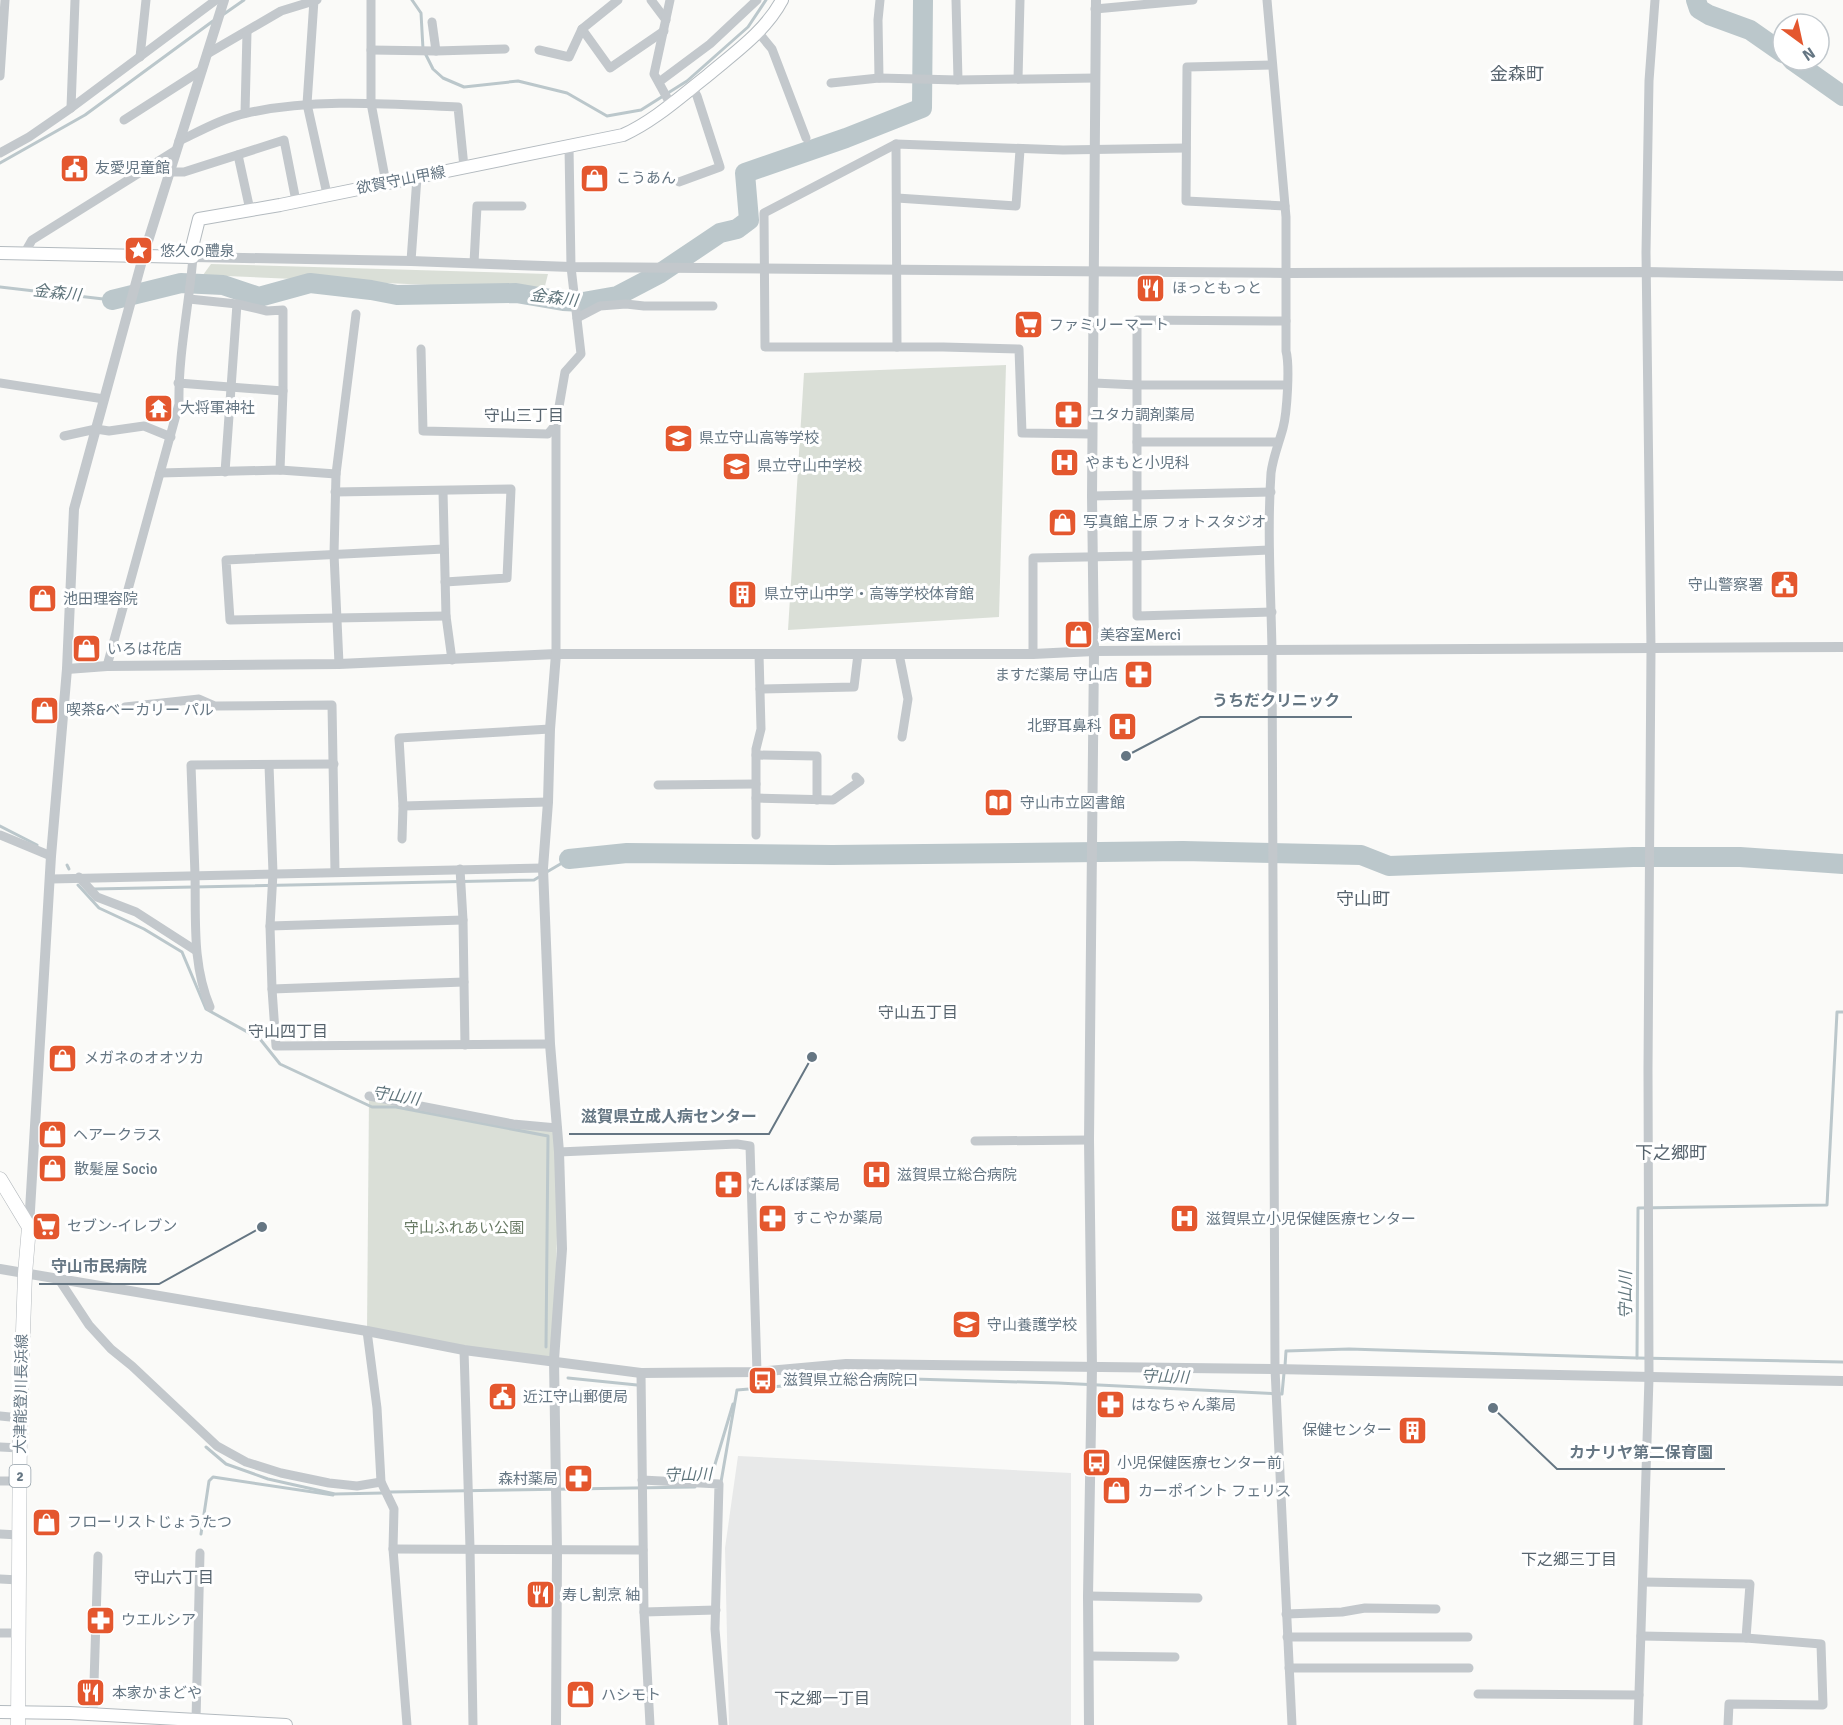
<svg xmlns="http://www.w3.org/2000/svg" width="1843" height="1725" font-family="Signika,'Noto Sans JP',sans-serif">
<rect width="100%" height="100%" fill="#fafaf8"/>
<path fill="#e8e9e9" d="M738 1456 1071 1473V1725H729L725 1548Z"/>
<g fill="#dadfd7">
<path d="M211 264 548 274 544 290 203 275Z"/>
<path d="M1006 365 999 617 788 630 804 373Z"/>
<path d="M369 1096 557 1128 559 1152 554 1360 367 1331Z"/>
</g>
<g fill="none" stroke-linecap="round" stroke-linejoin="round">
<g stroke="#bbc7cb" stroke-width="3">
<path d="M412 0 421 13 423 49 433 69 443 78 464 87 518 81 567 93 607 116 641 110 687 81 748 27 766 0"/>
<path d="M224 14 244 0"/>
<path d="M0 163 85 115 213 21"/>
<path d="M0 287 112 300"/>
<path d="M0 826 37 845"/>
<path d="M67 865 69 869"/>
<path d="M545 873 569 859"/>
<path d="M78 885 99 908 144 929 182 952 206 1009 260 1039 280 1064 372 1107H396L548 1136 546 1347"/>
<path d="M94 889 534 880 539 877"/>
<path d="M1637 1358 1638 1208 1827 1205 1837 1012H1843"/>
<path d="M1285 1366 1286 1351 1349 1349 1637 1358 1843 1362"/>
<path d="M568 1378 637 1385"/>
<path d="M206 1447 226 1464 268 1479 335 1494 383 1493"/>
<path d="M710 1481 733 1404"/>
<path d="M721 1482 737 1390 877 1378 1058 1383 1282 1394 1284 1373"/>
<path d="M390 1492 695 1487"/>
<path d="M201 1534 209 1481 213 1477 333 1495"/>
</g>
<g stroke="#bbc7cb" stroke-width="20">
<path d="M1696 0 1699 9 1709 15 1750 30 1783 53"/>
<path d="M1792 60 1843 96"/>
<path d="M112 300 181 283 223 285 259 297 310 283 371 290 397 295 516 293 563 301 583 302 617 296 659 274 720 233 737 229 749 220 745 173 846 138 922 108 923 0"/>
<path d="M569 859 627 853 832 855 1183 851 1361 855 1389 866 1633 857H1740L1843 864"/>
</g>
<defs>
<g id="secondary">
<path d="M0 253 193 257V243L199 219 280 205 623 135C654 121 680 97 707 76 734 53 765 32 782 0"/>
<path d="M0 1712 70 1713 286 1725"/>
</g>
<path id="primary" d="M0 1179 29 1227 25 1274 20 1418 18 1725"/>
</defs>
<use href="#secondary" stroke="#b3babf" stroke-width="14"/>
<use href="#primary" stroke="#b5babe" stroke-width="15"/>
<g stroke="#c3c8cc" stroke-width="9">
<path d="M314 0 307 104 327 194"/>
<path d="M371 0V103L386 183"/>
<path d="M651 0 666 20"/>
<path d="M670 0 654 74 671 105"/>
<path d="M956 0 958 80"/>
<path d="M1267 0 1286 217V351C1290 366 1287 413 1283 428 1279 443 1273 457 1271 473 1267 532 1271 592 1272 651L1275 1369 1292 1725"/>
<path d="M1095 9 1193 0"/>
<path d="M432 22 436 51"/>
<path d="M582 29 610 68 664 31"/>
<path d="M758 32 772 49 806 138"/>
<path d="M371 50 436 51 505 49"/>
<path d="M539 50 569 57 582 29 618 0"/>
<path d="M207 54 281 11 317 0"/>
<path d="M140 57 146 0"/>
<path d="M1272 65 1187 67 1186 201 1285 206"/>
<path d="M0 76 5 0"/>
<path d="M879 78 878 20 880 0"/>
<path d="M1018 79 1020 0"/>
<path d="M659 82 710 44 757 0"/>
<path d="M831 83 879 78 958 80 1095 78"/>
<path d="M71 108 75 0"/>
<path d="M245 113 247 32"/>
<path d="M124 120 202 70"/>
<path d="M179 141C200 131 223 118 247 113 316 98 388 104 458 107L464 167"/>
<path d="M896 144 897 347"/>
<path d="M0 153 29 137 71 108 216 0"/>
<path d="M238 155 250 210"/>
<path d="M169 172H184L284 140 296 201"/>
<path d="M679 182 720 167 697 96 692 87"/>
<path d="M897 198 1016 206 1020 150"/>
<path d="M24 254 32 240 176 150"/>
<path d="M411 261 417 177"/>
<path d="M474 263 477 206H522"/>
<path d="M189 299 237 304 267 311 283 310V391L280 470"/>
<path d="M577 318 600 306 626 304 644 306H713"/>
<path d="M421 349 423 431 548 434 556 424"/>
<path d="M0 383 104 399"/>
<path d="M178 383 283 391"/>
<path d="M1094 383 1137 385H1287"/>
<path d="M1092 434 1022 433 1019 349 943 347H765L764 213 896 144 1063 150 1186 148"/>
<path d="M64 436 96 429 109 431 144 426 171 437"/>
<path d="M1137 442H1277"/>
<path d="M225 472 237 304"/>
<path d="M160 473 280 470 336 474"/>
<path d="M443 491 446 616 452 660"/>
<path d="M335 492 511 489 507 578 445 582"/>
<path d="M1092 496 1271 492"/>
<path d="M444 549 226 560 230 620 446 616"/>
<path d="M1272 612 1137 616V320L1286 321"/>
<path d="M556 654V424L565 372 581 354 571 267 569 147"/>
<path d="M899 654 908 699 902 737"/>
<path d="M1033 654V558L1137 556 1269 550"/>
<path d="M339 664 334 554 336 474 356 314"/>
<path d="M107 666 179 404C178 355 189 306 193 257"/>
<path d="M760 689 854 687 858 654"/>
<path d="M125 707 199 699 215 706 332 705 335 872"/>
<path d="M756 755 817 756V800"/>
<path d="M269 765 273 873 270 926 272 989 276 1046 550 1044"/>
<path d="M658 785 756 784"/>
<path d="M756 798 833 800 860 781 856 777"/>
<path d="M403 806 548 802"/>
<path d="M0 835 51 856"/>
<path d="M756 835V749L761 729 759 654"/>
<path d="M402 839 403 806 399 738 550 729"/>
<path d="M460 869 463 920 465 1045"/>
<path d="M79 877 97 897 136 912 195 950"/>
<path d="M51 879 543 868"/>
<path d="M270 926 463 920"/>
<path d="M272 989 464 982"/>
<path d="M210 1007C192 964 196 920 195 875 194 838 192 802 191 765L334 764"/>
<path d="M369 1096 513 1124 557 1128"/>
<path d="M975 1141 1089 1140"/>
<path d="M559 1152 737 1144 750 1146 757 1372"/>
<path d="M58 1278 89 1325 111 1349 132 1366 217 1446 246 1462 281 1473 329 1483 357 1486 381 1482"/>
<path d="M367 1331 377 1408 381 1482 394 1509 393 1549 407 1725"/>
<path d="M464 1350 470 1548 473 1725"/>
<path d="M641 1373 644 1612 650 1725"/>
<path d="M0 1416 20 1418"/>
<path d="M0 1447 20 1448"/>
<path d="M642 1480 719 1484 715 1629 723 1725"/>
<path d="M0 1481H20"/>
<path d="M0 1534 19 1535"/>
<path d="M393 1549 643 1550"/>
<path d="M0 1579 19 1580"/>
<path d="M1643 1582 1750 1584 1746 1638"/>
<path d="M1088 1596 1198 1598"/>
<path d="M644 1612 716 1610"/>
<path d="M1286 1614 1342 1612 1365 1608 1436 1609"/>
<path d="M0 1633H18"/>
<path d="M1641 1636 1746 1638 1821 1644 1823 1705 1729 1704 1728 1725"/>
<path d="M1287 1637H1468"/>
<path d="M1089 1656 1175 1657"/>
<path d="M1289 1668H1469"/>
<path d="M1478 1694 1639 1695"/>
<path d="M93 1714 98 1556"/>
<path d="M196 1720 200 1553"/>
<path d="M1638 1725 1649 1378 1648 1069 1651 649 1646 252 1649 81 1655 0"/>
</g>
<g stroke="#c3c8cc" stroke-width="10">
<path d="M193 257 411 261 571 267 1287 273 1646 272 1843 276"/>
<path d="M67 669 107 666 339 664 556 654H1033L1094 651 1843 647"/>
<path d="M29 1227 51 856 67 669 74 509 143 257 224 0"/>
<path d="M0 1269 367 1331 464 1350 641 1373 757 1372 846 1364 1275 1369 1843 1381"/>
<path d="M556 1725 557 1550 554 1360 562 1249 559 1152 550 1044 543 868 548 802 550 729 556 654"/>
<path d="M1089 1725 1088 1596 1092 1368 1089 1140 1094 651 1092 496 1096 0"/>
</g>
<use href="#secondary" stroke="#fff" stroke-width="12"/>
<use href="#primary" stroke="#fff" stroke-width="14"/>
</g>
<defs>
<symbol id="civic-square" viewBox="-11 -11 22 22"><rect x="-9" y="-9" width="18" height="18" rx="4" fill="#e4572e" stroke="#fff"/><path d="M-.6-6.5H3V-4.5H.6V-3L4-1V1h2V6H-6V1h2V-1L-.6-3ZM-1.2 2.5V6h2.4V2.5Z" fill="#fff"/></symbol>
<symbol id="shop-square" viewBox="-11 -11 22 22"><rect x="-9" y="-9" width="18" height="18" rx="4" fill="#e4572e" stroke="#fff"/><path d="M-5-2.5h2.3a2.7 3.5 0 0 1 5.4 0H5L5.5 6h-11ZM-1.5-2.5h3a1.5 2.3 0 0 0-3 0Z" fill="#fff"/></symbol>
<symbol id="sight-square" viewBox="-11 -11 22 22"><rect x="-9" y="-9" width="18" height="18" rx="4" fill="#e4572e" stroke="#fff"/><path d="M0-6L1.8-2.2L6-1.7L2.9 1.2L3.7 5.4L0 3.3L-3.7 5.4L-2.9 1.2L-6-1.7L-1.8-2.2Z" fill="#fff"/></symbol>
<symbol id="restaurant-square" viewBox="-11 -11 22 22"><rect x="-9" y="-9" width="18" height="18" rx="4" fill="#e4572e" stroke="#fff"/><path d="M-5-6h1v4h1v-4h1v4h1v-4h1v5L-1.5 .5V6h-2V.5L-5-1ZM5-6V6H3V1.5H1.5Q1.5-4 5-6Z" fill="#fff"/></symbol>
<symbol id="supermarket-square" viewBox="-11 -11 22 22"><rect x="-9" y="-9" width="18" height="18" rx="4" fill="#e4572e" stroke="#fff"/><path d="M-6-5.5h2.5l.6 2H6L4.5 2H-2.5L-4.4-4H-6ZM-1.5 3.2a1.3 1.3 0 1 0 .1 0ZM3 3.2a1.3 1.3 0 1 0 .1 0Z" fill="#fff"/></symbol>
<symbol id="temple-square" viewBox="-11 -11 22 22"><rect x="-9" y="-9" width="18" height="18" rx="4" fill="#e4572e" stroke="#fff"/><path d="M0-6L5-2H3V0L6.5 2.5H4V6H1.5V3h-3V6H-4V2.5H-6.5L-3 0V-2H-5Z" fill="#fff"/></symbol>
<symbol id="pharmacy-square" viewBox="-11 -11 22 22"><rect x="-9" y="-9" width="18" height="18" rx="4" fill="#e4572e" stroke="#fff"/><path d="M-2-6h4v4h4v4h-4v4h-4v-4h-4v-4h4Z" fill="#fff"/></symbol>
<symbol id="school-square" viewBox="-11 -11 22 22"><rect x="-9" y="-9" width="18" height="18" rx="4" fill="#e4572e" stroke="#fff"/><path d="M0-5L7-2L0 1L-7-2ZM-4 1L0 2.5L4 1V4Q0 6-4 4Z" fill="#fff"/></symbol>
<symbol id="hospital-square" viewBox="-11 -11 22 22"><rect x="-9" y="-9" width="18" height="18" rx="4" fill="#e4572e" stroke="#fff"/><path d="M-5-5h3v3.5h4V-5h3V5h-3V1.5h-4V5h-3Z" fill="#fff"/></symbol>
<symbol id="building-square" viewBox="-11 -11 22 22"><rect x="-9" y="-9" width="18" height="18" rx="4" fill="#e4572e" stroke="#fff"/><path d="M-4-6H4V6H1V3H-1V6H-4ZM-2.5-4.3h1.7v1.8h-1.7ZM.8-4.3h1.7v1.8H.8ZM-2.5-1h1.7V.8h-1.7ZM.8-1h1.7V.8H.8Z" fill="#fff"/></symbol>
<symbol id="library-square" viewBox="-11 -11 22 22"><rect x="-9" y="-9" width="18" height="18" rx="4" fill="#e4572e" stroke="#fff"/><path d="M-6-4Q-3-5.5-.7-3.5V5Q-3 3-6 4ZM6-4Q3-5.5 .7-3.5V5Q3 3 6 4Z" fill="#fff"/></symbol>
<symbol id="bus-square" viewBox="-11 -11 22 22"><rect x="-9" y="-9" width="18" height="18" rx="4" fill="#e4572e" stroke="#fff"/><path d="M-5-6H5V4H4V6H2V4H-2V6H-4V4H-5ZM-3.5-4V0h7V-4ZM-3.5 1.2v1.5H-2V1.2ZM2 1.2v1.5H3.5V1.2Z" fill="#fff"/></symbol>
</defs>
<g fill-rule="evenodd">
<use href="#civic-square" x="58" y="152" width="33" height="33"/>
<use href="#shop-square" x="578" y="162" width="33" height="33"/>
<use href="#sight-square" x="122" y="234" width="33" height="33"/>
<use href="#restaurant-square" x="1134" y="272" width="33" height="33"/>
<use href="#supermarket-square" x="1012" y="308" width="33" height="33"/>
<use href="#temple-square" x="142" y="392" width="33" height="33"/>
<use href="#pharmacy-square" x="1052" y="398" width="33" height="33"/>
<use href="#school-square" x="662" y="422" width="33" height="33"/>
<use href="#hospital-square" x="1048" y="446" width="33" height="33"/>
<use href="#school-square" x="720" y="450" width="33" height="33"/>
<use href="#shop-square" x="1046" y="506" width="33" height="33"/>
<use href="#civic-square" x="1768" y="568" width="33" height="33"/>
<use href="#building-square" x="726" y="578" width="33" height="33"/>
<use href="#shop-square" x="26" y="582" width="33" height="33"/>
<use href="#shop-square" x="1062" y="618" width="33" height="33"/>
<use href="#shop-square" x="70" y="632" width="33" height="33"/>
<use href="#pharmacy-square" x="1122" y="658" width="33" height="33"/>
<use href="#shop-square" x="28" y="694" width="33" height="33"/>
<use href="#hospital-square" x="1106" y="710" width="33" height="33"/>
<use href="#library-square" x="982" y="786" width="33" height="33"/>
<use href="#shop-square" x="46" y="1042" width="33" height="33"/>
<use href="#shop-square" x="36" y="1118" width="33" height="33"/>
<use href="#shop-square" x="36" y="1152" width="33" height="33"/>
<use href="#hospital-square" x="860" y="1158" width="33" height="33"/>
<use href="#pharmacy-square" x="712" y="1168" width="33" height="33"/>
<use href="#pharmacy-square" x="756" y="1202" width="33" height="33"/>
<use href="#hospital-square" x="1168" y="1202" width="33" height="33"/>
<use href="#supermarket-square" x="30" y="1210" width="33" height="33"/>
<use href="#school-square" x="950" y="1308" width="33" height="33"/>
<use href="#bus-square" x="746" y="1364" width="33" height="33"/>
<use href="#civic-square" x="486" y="1380" width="33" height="33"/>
<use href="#pharmacy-square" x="1094" y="1388" width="33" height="33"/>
<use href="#building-square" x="1396" y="1414" width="33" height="33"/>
<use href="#bus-square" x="1080" y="1446" width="33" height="33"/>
<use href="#pharmacy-square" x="562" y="1462" width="33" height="33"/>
<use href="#shop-square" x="1100" y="1474" width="33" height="33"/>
<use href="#shop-square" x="30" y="1506" width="33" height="33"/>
<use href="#restaurant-square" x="524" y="1578" width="33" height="33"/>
<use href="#pharmacy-square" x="84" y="1604" width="33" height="33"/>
<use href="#restaurant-square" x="74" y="1676" width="33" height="33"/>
<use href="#shop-square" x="564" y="1678" width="33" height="33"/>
</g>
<g text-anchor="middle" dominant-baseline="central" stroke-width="6" stroke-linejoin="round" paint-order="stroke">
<rect fill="#fff" stroke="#939fa8" stroke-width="1.5" x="9.5" y="1465" width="21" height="22" rx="4.5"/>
<g font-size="14" font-weight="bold" fill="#657683">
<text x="20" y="1476">2</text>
</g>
<g font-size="15" fill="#657683" stroke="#fff" text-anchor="start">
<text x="95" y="168">友愛児童館</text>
<text x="616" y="178">こうあん</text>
<text x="160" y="251">悠久の醴泉</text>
<text x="1172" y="288">ほっともっと</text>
<text x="1049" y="325">ファミリーマート</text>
<text x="180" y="408">大将軍神社</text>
<text x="1090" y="415">ユタカ調剤薬局</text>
<text x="699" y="438">県立守山高等学校</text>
<text x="1085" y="463">やまもと小児科</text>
<text x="757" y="466">県立守山中学校</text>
<text x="1083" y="522">写真館上原 フォトスタジオ</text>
<text x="1763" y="585" text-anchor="end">守山警察署</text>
<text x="764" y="594">県立守山中学・高等学校体育館</text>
<text x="63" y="599">池田理容院</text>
<text x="1100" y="635">美容室Merci</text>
<text x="107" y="649">いろは花店</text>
<text x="1118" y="675" text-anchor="end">ますだ薬局 守山店</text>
<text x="66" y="710">喫茶&amp;ベーカリー パル</text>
<text x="1102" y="726" text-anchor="end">北野耳鼻科</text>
<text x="1020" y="803">守山市立図書館</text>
<text x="84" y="1058">メガネのオオツカ</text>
<text x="73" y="1135">ヘアークラス</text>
<text x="74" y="1169">散髪屋 Socio</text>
<text x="897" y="1175">滋賀県立総合病院</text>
<text x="750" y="1185">たんぽぽ薬局</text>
<text x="793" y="1218">すこやか薬局</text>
<text x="1206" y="1219">滋賀県立小児保健医療センター</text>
<text x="67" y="1226">セブン-イレブン</text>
<text x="987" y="1325">守山養護学校</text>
<text x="783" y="1380">滋賀県立総合病院口</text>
<text x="523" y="1397">近江守山郵便局</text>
<text x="1131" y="1405">はなちゃん薬局</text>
<text x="1392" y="1430" text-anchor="end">保健センター</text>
<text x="1117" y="1463">小児保健医療センター前</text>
<text x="558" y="1479" text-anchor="end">森村薬局</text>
<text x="1138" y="1491">カーポイント フェリス</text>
<text x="67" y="1522">フローリストじょうたつ</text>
<text x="562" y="1595">寿し割烹 紬</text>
<text x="121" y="1620">ウエルシア</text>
<text x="112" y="1693">本家かまどや</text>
<text x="601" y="1695">ハシモト</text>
</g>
<g font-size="15" fill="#657683" stroke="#fff">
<text transform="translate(401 180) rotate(-11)">欲賀守山甲線</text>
<text transform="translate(21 1394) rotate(-89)">大津能登川長浜線</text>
</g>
<g font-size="15" fill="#687a64" stroke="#fff">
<text x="464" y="1228">守山ふれあい公園</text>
</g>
<g font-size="16" font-style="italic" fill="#60757c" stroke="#fff">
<text transform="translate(57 293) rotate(6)">金森川</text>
<text transform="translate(554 298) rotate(7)">金森川</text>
<text transform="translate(396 1096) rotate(9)">守山川</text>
<text transform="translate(1626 1295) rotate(-90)">守山川</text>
<text transform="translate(1165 1377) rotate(2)">守山川</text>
<text transform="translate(688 1475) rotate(-1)">守山川</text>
</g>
<g font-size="16" fill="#57646e" stroke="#fff">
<text x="524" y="416">守山三丁目</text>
<text x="918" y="1013">守山五丁目</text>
<text x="288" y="1032">守山四丁目</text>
<text x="1569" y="1560">下之郷三丁目</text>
<text x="174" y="1578">守山六丁目</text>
<text x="822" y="1699">下之郷一丁目</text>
</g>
<g font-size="18" fill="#57646e" stroke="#fff">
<text x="1517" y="74">金森町</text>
<text x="1363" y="899">守山町</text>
<text x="1671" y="1153">下之郷町</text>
</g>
</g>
<path fill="none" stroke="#657683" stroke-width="2" d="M1126 756L1200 717H1352M812 1057L769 1134H569M262 1227L159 1284H39M1493 1408L1557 1469H1725"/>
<g fill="#657683" stroke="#fff" stroke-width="2">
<circle cx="1126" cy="756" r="6"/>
<circle cx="812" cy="1057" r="6"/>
<circle cx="262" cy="1227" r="6"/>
<circle cx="1493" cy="1408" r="6"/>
</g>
<g font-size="16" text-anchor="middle" font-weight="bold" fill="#657683" stroke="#fff" stroke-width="6" stroke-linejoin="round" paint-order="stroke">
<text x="1276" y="706">うちだクリニック</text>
<text x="669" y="1122">滋賀県立成人病センター</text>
<text x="99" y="1272">守山市民病院</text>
<text x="1641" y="1458">カナリヤ第二保育園</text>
</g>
<g transform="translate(1801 42) rotate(147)"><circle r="28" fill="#ffffff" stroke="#c1c8cd" stroke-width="1.5"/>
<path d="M0-4.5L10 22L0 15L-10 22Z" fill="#e4572e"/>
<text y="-9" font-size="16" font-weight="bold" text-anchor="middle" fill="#657683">N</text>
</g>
</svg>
